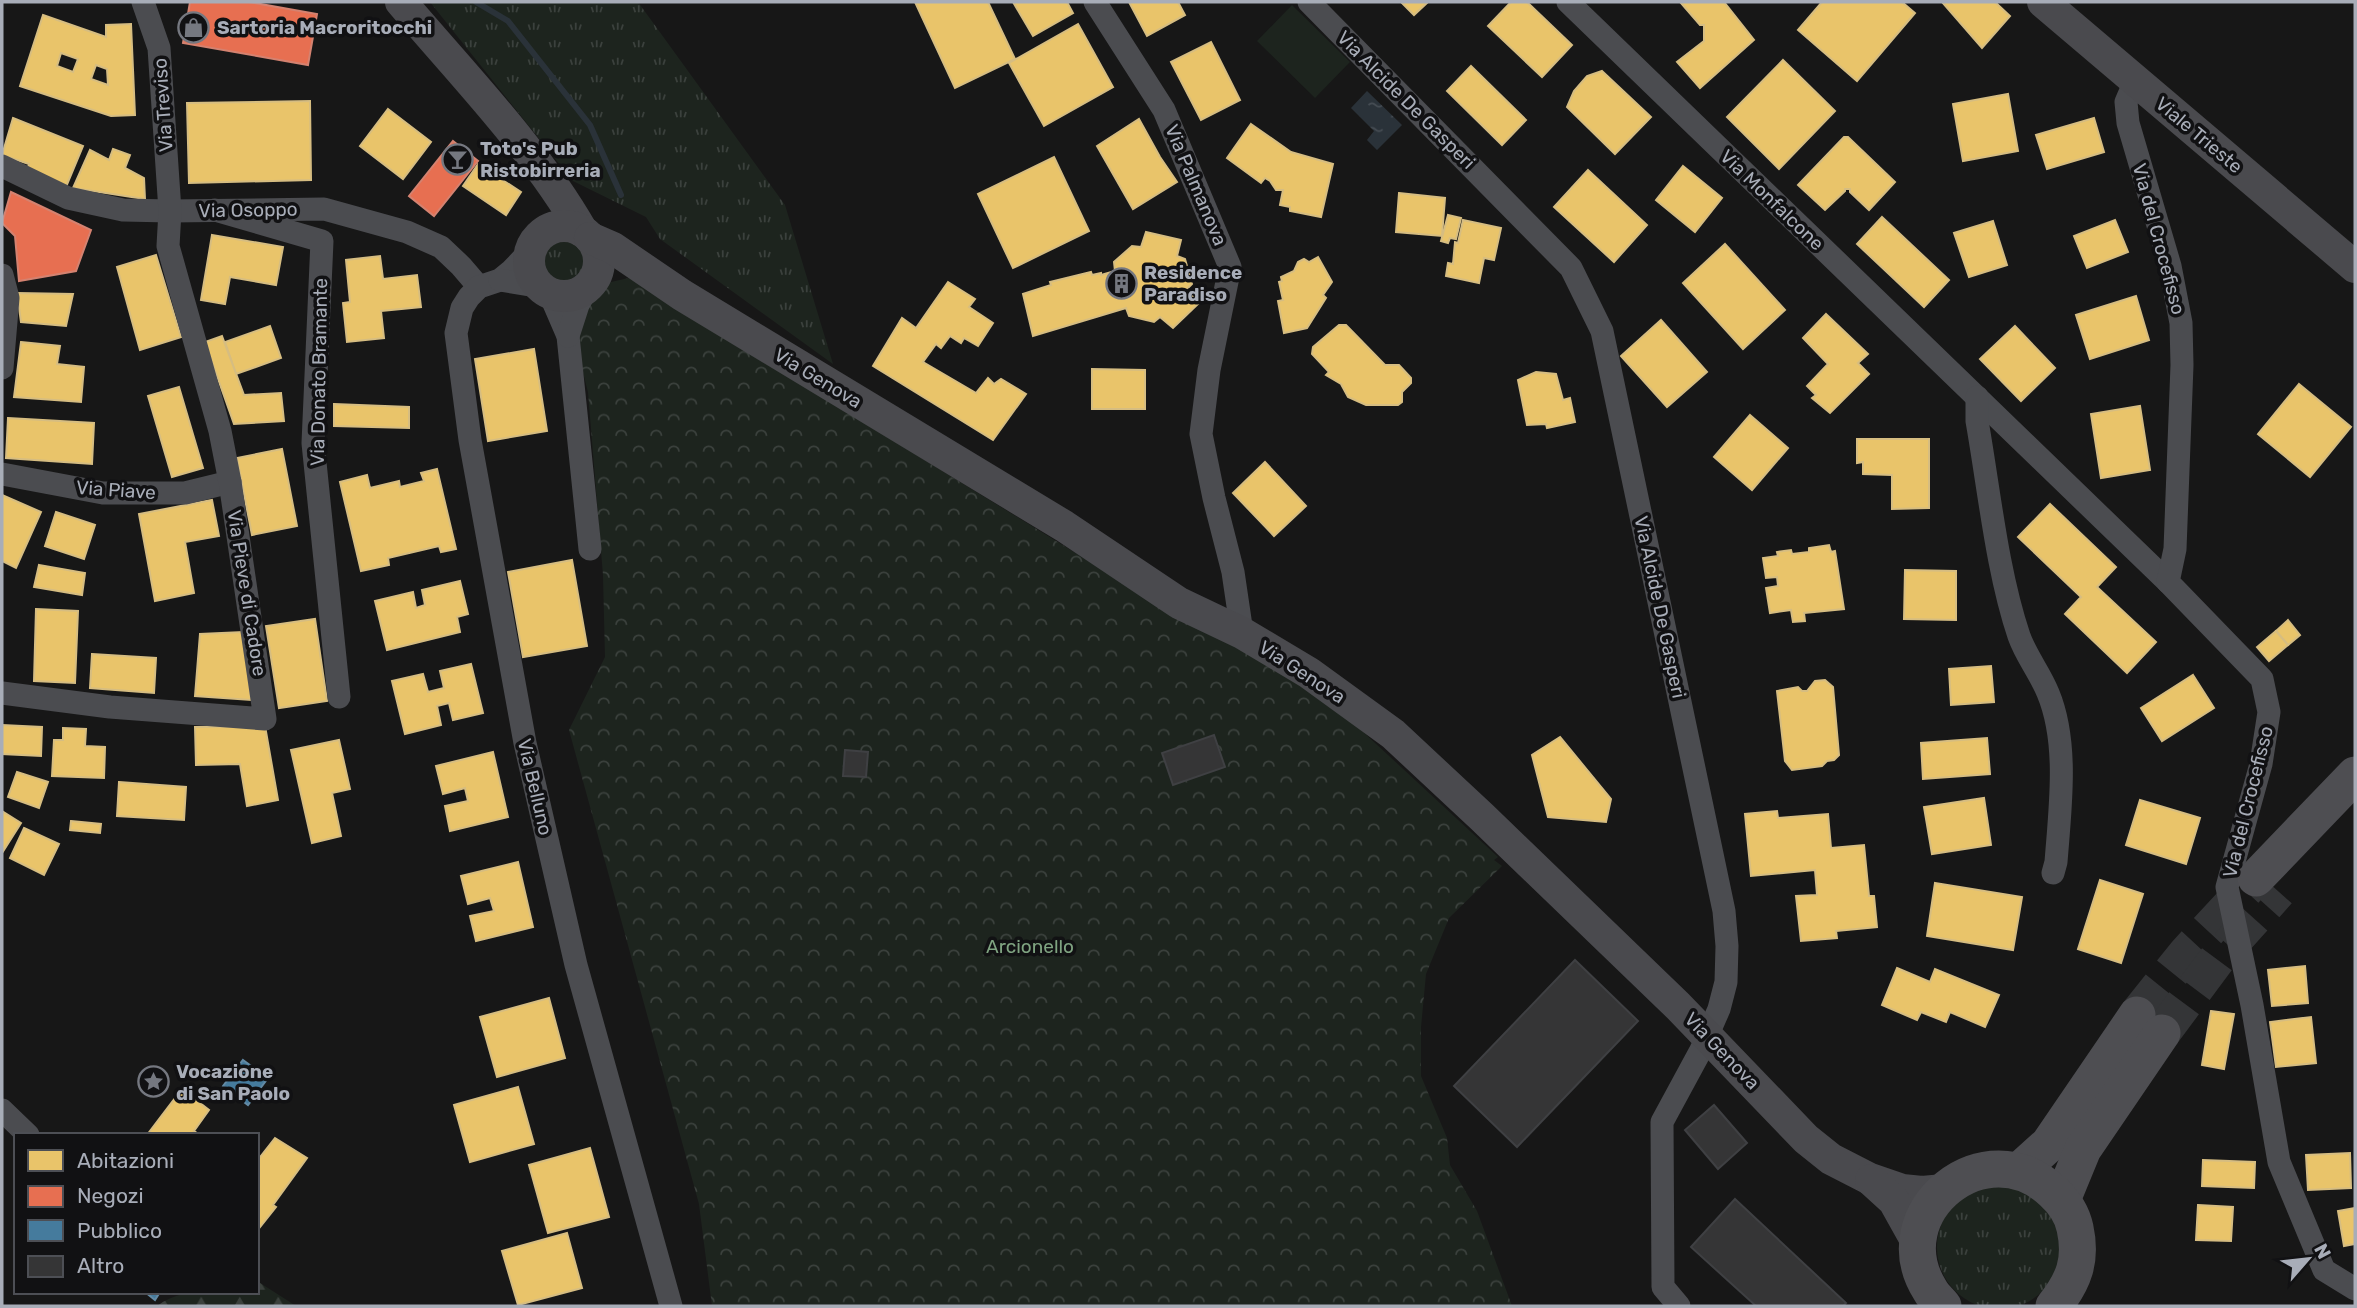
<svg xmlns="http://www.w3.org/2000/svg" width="2357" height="1308" font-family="Rubik,sans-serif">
<defs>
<pattern id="grass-tufts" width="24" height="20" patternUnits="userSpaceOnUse" patternTransform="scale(1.75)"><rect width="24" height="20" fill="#1d241e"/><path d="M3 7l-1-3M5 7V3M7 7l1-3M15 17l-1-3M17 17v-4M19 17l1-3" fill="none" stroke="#3b413d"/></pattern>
<pattern id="forest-firs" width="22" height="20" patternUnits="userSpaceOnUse" patternTransform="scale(1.75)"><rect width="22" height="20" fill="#1d241e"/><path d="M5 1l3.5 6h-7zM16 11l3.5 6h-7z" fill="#3b413d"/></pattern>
<pattern id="park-crowns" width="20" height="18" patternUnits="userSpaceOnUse" patternTransform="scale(1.75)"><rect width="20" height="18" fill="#1d241e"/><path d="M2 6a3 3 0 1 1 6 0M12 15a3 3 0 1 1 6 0" fill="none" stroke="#3b413d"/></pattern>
<pattern id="water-ripples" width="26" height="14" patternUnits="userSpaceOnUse" patternTransform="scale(1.75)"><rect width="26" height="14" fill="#2a3239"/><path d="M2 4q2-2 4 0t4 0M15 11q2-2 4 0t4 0" fill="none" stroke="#464d54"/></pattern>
</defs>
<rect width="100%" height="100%" fill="#171717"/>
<g fill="url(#grass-tufts)">
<path d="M430 2H638L785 205 833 364 660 239 646 217 573 181Z"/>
<circle cx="564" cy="261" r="24"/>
<circle cx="1999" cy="1247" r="62"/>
</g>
<path fill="url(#forest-firs)" d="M257 1281 296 1306H157C184 1285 224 1292 257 1292Z"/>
<path fill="url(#park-crowns)" d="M629 278 1194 626 1274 664 1361 730 1498 857 1494 860 1502 866 1449 918 1426 974 1421 1027V1076L1447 1138 1450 1165 1477 1211 1512 1306H712L699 1204 569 730 605 657 603 575 588 392 578 353 580 327 594 295 611 282Z"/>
<path fill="#1d241e" d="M1292 5 1350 62 1315 98 1257 41Z"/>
<path fill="url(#water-ripples)" d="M1367 91 1402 125 1377 150 1367 140 1374 131 1351 108Z"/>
<g fill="#e9c46a" stroke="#d6bd81" stroke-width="2" fill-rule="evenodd">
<path d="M915 2H988L1015 59 955 88Z"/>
<path d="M1013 2H1067L1073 13 1033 36Z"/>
<path d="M1129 2H1178L1185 15 1147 36Z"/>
<path d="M1401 2H1428L1414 15Z"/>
<path d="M1511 2H1527L1572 45 1542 77 1488 26Z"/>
<path d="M1683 2H1724L1754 40 1700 88 1677 62 1704 41V25H1700L1681 3Z"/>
<path d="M1822 2H1902L1915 13 1857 81 1798 30Z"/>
<path d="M1942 2H1995L2010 16 1982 48Z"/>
<path d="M43 15 106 37V25L131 24 135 115 111 116 20 86ZM61 53 78 59 73 72 57 66ZM96 65 107 69 108 85 91 79Z"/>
<path d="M1078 24 1113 87 1044 126 1009 63Z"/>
<path d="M1211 42 1240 100 1201 120 1171 62Z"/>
<path d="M1783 60 1835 111 1779 169 1727 117Z"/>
<path d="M1471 66 1526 120 1502 145 1447 91Z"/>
<path d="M1602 71 1651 117 1615 154 1567 107 1574 91 1587 76Z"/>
<path d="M2008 94 2018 151 1963 161 1953 104Z"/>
<path d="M310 101 311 180 189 183 187 103Z"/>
<path d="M388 109 431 142 403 179 360 146Z"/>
<path d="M13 118 83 146 66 187 27 170 29 164 2 155Z"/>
<path d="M2094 118 2104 152 2047 169 2036 135Z"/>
<path d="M1139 119 1160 157 1177 182 1133 209 1097 146Z"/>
<path d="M1251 124 1291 152 1333 164 1321 217 1290 211V207L1280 205 1283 190H1276L1270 181 1265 178 1261 183 1227 158Z"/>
<path d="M1844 137H1848L1895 182 1869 210 1850 192V189H1845V191L1825 210 1798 185Z"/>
<path d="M113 149 130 155 125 168 144 178 145 199 73 188 90 150 109 160Z"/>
<path d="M1054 157 1089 231 1013 268 978 194Z"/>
<path d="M478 164 521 192 506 215 463 186Z"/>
<path d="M1683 166 1722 198 1695 232 1656 200Z"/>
<path d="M1588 170 1647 225 1614 262 1554 207Z"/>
<path d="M1399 193 1445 198 1442 236 1396 232Z"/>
<path d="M1448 215 1461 218 1456 239 1450 238 1448 243 1441 241Z"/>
<path d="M1882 217 1949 280 1924 307 1857 244Z"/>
<path d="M1463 220 1501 228 1494 260 1484 258 1479 283 1446 276 1448 263 1453 264 1455 242 1458 243Z"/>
<path d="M2115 220 2128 252 2087 268 2074 236Z"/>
<path d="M1993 221 2007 265 1969 277 1954 233Z"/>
<path d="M1146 232 1181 240 1177 256 1185 259 1192 284 1186 290 1199 303 1173 328 1160 317 1154 322 1129 316 1126 308 1033 336 1023 294 1051 285 1050 282 1091 272 1092 275 1101 273V275L1115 271 1114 262 1132 246 1141 247Z"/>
<path d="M212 235 283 247 276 285 230 277 225 304 201 300Z"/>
<path d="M1725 244 1785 310 1743 349 1683 283Z"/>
<path d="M156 255 181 337 140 350 117 267Z"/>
<path d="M380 256 383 279 417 275 421 307 381 311 384 338 347 342 343 303 350 302 346 260Z"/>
<path d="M1318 257 1332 282 1323 295 1326 298 1307 328 1284 333 1278 301 1283 300 1279 282 1282 281 1281 277 1294 271 1298 262 1304 259 1309 262Z"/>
<path d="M948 282 975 299 969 307 993 323 978 346 964 338 961 343 950 336 941 348 936 344 923 362 976 393 988 378 994 384 1001 379 1026 394 993 440 873 366 902 318 916 328Z"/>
<path d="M17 293 73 294 66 326 21 322Z"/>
<path d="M2136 296 2149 340 2090 359 2076 315Z"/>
<path d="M1826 314 1868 354 1858 363 1869 374 1830 413 1812 398 1816 395 1807 386 1828 364 1803 338Z"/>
<path d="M1661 320 1707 372 1667 407 1621 356Z"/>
<path d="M1339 325H1346L1385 365H1399L1411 378V383L1402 392V402L1398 405H1366L1348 397 1341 384 1326 375 1329 372 1312 354 1313 347Z"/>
<path d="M270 326 281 358 236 374 225 342Z"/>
<path d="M2015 326 2055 368 2021 401 1980 359Z"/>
<path d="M222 336 244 395 281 393 284 421 234 424 205 342Z"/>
<path d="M21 342 60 346 57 364 84 367 81 402 14 397Z"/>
<path d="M534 349 547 431 488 441 475 359Z"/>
<path d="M1092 369 1145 370V409H1092Z"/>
<path d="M1536 372 1556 374 1563 400 1570 398 1575 422 1547 428 1546 424 1527 425 1518 380Z"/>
<path d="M2299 384 2351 427 2310 477 2258 434Z"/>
<path d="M179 387 203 468 172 477 148 396Z"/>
<path d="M334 404 409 407V428L334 426Z"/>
<path d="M2140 406 2150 470 2101 478 2091 414Z"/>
<path d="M1750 415 1788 448 1752 490 1714 457Z"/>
<path d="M8 418 94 423 92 464 6 458Z"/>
<path d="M1857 439H1929V508L1892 509V475L1863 474V462L1857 463Z"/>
<path d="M282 449 297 526 252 535 237 458Z"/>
<path d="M1265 462 1306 506 1274 536 1233 493Z"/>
<path d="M437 469 456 549 441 552 439 546 388 558 389 565 361 571 340 482 367 475 370 488 399 481 400 487 424 481 421 473Z"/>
<path d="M2 495 41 512 16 568 2 561Z"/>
<path d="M212 500 219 536 185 542 194 593 155 601 139 514Z"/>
<path d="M2050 504 2116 567 2097 587 2156 642 2127 673 2065 614 2081 597 2018 537Z"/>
<path d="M56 512 95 525 84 559 45 546Z"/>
<path d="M1829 545 1831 552 1835 551 1844 609 1804 613 1805 621 1793 622 1791 610 1770 613 1766 588 1778 586 1777 577 1766 578 1763 558 1778 556 1777 552 1791 550 1792 554 1809 552V548Z"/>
<path d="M572 560 587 646 523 657 508 572Z"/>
<path d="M39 565 85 573 82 595 34 587Z"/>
<path d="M1905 570 1956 571V620L1904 619Z"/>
<path d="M460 581 468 614 457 617 460 632 387 650 375 601 413 592 416 608 425 605 422 590Z"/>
<path d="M36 609 78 611 75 683 34 681Z"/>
<path d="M315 619 327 701 279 708 266 626Z"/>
<path d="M2288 620 2300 635 2288 645 2276 631Z"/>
<path d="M2276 631 2288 645 2269 661 2257 647Z"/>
<path d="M243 632 251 700 195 696 200 634Z"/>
<path d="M92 654 156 658 154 693 90 688Z"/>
<path d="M471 664 483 713 453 720 449 703 437 706 441 725 405 734 392 681 423 674 428 692 444 688 440 671Z"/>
<path d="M1991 666 1994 702 1951 705 1949 669Z"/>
<path d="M2193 675 2214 708 2162 741 2141 708Z"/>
<path d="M1825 680 1833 687 1839 755 1834 760 1827 761 1822 766 1792 770 1785 761 1777 691 1798 687 1802 691H1807L1815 681Z"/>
<path d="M2 725 42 727 41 756 2 754Z"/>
<path d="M265 726 278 800 247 806 240 764 196 765 195 727Z"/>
<path d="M63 728 86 729 85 746 105 747 104 778 52 776 54 740H63Z"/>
<path d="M1560 737 1611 799 1606 822 1548 817 1532 755Z"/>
<path d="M1987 738 1990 774 1923 779 1921 743Z"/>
<path d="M339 740 350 789 332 793 341 836 312 843 291 750Z"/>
<path d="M493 752 508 817 450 831 445 806 468 801 465 788 443 794 436 766Z"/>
<path d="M17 772 48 782 39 808 8 797Z"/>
<path d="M119 782 186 787 184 820 117 816Z"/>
<path d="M1984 798 1991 845 1932 854 1924 807Z"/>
<path d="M2140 800 2200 818 2186 864 2126 845Z"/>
<path d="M2 811 21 823 2 853Z"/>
<path d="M1777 811 1778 818 1828 814 1831 848 1864 845 1869 896H1874L1877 927 1836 931 1837 938 1801 941 1796 896 1817 895 1815 870 1751 876 1745 814Z"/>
<path d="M71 821 101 824 100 833 70 830Z"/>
<path d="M24 828 59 844 44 875 10 858Z"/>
<path d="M518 862 533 927 476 941 470 916 494 911 490 898 468 904 461 876Z"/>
<path d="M2100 880 2143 894 2121 963 2078 949Z"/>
<path d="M1935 883 2022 897 2013 950 1927 936Z"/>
<path d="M2305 966 2308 1003 2272 1006 2268 970Z"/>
<path d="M1897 968 1930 982 1935 969 1999 995 1985 1027 1950 1012 1946 1022 1921 1012 1917 1020 1882 1005Z"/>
<path d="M549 998 565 1058 497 1077 480 1017Z"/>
<path d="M2211 1011 2234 1014 2224 1069 2202 1065Z"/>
<path d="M2311 1017 2316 1063 2276 1067 2270 1022Z"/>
<path d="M518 1087 534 1144 470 1162 454 1105Z"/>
<path d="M182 1089 209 1110 194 1131 200 1135H147Z"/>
<path d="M275 1138 307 1158 273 1205 276 1207 257 1231V1161Z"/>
<path d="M590 1148 609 1217 548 1233 529 1165Z"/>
<path d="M2350 1153 2351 1188 2308 1190 2306 1155Z"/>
<path d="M2203 1160 2255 1162 2254 1188 2202 1186Z"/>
<path d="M2198 1205 2233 1207 2231 1241 2196 1240Z"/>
<path d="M2355 1208V1244L2344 1246 2338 1211Z"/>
<path d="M567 1233 582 1288 518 1305 502 1251Z"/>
</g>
<g fill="#e76f51" stroke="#d48270" stroke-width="2">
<path d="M190 2H249L317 14 308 65 183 43Z"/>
<path d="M453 141 478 161 434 216 409 196Z"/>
<path d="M11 192 91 230 76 271 19 281 15 236 2 223Z"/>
</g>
<g fill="#457b9d" stroke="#638aa5" stroke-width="2">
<path d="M243 1060 268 1078 248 1105 223 1086Z"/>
<path d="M145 1292H160L155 1300Z"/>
</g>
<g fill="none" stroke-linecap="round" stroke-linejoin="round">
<path stroke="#2a3239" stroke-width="6" d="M476 2 508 21 590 125 621 195"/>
</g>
<g fill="#353536" stroke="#3f4043" stroke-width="2">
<path d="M1214 735 1225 767 1173 785 1162 753Z"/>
<path d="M845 750 868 752 866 777 843 776Z"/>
<path d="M1575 960 1638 1021 1517 1147 1454 1086Z"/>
<path d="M1714 1105 1747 1143 1718 1169 1685 1130Z"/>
<path d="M1735 1199 1846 1303 1843 1306H1756L1691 1247Z"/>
</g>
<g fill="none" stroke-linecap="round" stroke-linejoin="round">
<g stroke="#343537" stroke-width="37" stroke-dasharray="37 18" stroke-linecap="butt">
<path d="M2137 1015 2186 954 2256 878"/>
<path d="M2162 1033 2217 959 2278 891"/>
</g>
<g stroke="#4b4c50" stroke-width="23">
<path d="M1095 2 1164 110 1230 267 1209 370 1201 434 1214 498 1233 572 1242 633"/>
<path d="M1309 2 1571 268 1602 331 1724 911 1727 946 1726 982 1719 1009 1701 1050 1662 1122 1663 1287 1679 1306"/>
<path d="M1568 2 2168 582"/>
<path d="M2135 81 2126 102 2128 123 2170 266 2181 323 2182 365 2175 549 2168 582 2262 679 2269 712 2261 764 2227 887 2252 1005 2279 1162 2324 1270 2355 1289"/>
<path d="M2 166 68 198 123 210 170 211 324 209 407 232 441 247 461 266 479 287"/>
<path d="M215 210 322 241 313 443 339 697"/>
<path d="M531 250 511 271 500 280 479 287 469 297 462 308 456 333 470 440 525 743 576 965 671 1306"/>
<path d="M2 275 8 298 2 368"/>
<path d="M500 280 542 287"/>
<path d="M549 292 568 336 590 549"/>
<path d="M568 336 578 305 589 285"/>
<path d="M1977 397V421C1989 489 1997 571 2019 636 2026 656 2040 673 2048 693 2069 743 2060 809 2056 862L2053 873"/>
<path d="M2 474 103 493H185L230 482"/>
<path d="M2 693 110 707 265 719 230 482 220 431 168 246 170 211 159 48 143 2"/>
<path d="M2 1110 28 1135"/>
</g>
<g stroke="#4a4a4e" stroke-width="32">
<path d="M401 2C463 75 535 149 582 231"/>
<path d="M2043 2 2355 267"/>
<circle cx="564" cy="261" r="35"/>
<path d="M590 238 613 248 682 295 1064 526 1179 603 1242 633 1309 673 1393 734 1482 817 1678 1006 1806 1139 1831 1159 1870 1179 1902 1190 1922 1192 1944 1190"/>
<path d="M1871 1180 1894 1201 1918 1244"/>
</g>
<g stroke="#4e4e52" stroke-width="37">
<path d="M2256 878 2355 775"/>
<path d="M2019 1171 2049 1144 2137 1015"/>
<path d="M2062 1200 2083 1149 2162 1033"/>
<path d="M1943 1306C1939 1301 1933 1296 1930 1290 1881 1212 1986 1127 2053 1192 2063 1201 2072 1214 2075 1228 2082 1260 2074 1281 2054 1306"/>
</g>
</g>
<defs>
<symbol id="shop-ring" viewBox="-11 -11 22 22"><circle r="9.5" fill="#111113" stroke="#757880" stroke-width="1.5"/><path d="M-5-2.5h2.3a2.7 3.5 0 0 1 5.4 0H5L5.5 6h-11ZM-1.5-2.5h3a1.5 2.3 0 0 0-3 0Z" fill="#757880"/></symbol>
<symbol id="bar-ring" viewBox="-11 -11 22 22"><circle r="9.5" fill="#111113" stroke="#757880" stroke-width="1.5"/><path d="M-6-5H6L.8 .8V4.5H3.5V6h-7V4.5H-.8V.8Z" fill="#757880"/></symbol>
<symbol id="building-ring" viewBox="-11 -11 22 22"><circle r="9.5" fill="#111113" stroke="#757880" stroke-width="1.5"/><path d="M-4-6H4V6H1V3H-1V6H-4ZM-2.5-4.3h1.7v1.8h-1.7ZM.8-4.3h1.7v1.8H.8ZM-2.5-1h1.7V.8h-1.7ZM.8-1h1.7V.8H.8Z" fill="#757880"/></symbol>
<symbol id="sight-ring" viewBox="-11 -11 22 22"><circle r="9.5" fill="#111113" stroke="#757880" stroke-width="1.5"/><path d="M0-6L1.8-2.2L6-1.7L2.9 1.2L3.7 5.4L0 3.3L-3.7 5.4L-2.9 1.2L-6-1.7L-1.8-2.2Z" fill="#757880"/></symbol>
</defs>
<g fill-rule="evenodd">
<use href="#shop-ring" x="176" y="10" width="35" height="35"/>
<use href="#bar-ring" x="440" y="142" width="35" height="35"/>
<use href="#building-ring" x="1104" y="266" width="35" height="35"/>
<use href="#sight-ring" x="136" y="1064" width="35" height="35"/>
</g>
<g text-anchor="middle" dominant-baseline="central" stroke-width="7" stroke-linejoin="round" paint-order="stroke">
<g font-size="19" font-weight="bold" fill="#a8adb8" stroke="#111113" text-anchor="start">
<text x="217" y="27">Sartoria Macroritocchi</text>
<text x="480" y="148">Toto's Pub<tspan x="480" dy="22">Ristobirreria</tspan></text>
<text x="1144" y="272">Residence<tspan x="1144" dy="22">Paradiso</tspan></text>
<text x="176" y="1071">Vocazione<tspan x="176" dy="22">di San Paolo</tspan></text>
</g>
<g font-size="19" fill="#a8adb8" stroke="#111113">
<text transform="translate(1406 100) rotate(45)">Via Alcide De Gasperi</text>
<text transform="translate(163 105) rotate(-94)">Via Treviso</text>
<text transform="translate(2199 135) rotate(40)">Viale Trieste</text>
<text transform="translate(1196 185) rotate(67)">Via Palmanova</text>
<text transform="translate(1772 200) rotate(44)">Via Monfalcone</text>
<text transform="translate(248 210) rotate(-1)">Via Osoppo</text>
<text transform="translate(2159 239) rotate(75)">Via del Crocefisso</text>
<text transform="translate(319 372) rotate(-89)">Via Donato Bramante</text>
<text transform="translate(818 378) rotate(31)">Via Genova</text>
<text transform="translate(116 490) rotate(4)">Via Piave</text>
<text transform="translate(247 593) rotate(81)">Via Pieve di Cadore</text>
<text transform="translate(1660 607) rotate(78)">Via Alcide De Gasperi</text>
<text transform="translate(1302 672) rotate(33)">Via Genova</text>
<text transform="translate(535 787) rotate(77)">Via Belluno</text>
<text transform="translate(2248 802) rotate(-76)">Via del Crocefisso</text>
<text transform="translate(1722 1051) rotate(46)">Via Genova</text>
</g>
<g font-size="19" fill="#7fa381" stroke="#111113">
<text x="1030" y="946">Arcionello</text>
</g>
</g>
<rect width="2357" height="1308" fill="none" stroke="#a8adb8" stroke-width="7"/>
<rect x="14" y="1133" width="245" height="161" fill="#111113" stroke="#4d4f55" stroke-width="2"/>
<rect x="28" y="1150" width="35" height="21" fill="#e9c46a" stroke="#4d4f55" stroke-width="2"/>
<text x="77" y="1168" font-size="21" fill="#a8adb8">Abitazioni</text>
<rect x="28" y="1186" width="35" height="21" fill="#e76f51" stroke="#4d4f55" stroke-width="2"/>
<text x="77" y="1203" font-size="21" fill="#a8adb8">Negozi</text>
<rect x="28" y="1220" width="35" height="21" fill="#457b9d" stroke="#4d4f55" stroke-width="2"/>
<text x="77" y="1238" font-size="21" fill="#a8adb8">Pubblico</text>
<rect x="28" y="1256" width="35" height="21" fill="#353536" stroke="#4d4f55" stroke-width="2"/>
<text x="77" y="1273" font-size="21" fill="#a8adb8">Altro</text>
<g transform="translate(2308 1259) rotate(62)" stroke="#111113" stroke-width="5" paint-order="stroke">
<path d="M0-5L12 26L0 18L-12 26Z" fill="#a8adb8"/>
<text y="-10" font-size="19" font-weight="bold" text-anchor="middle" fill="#a8adb8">N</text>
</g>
</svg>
